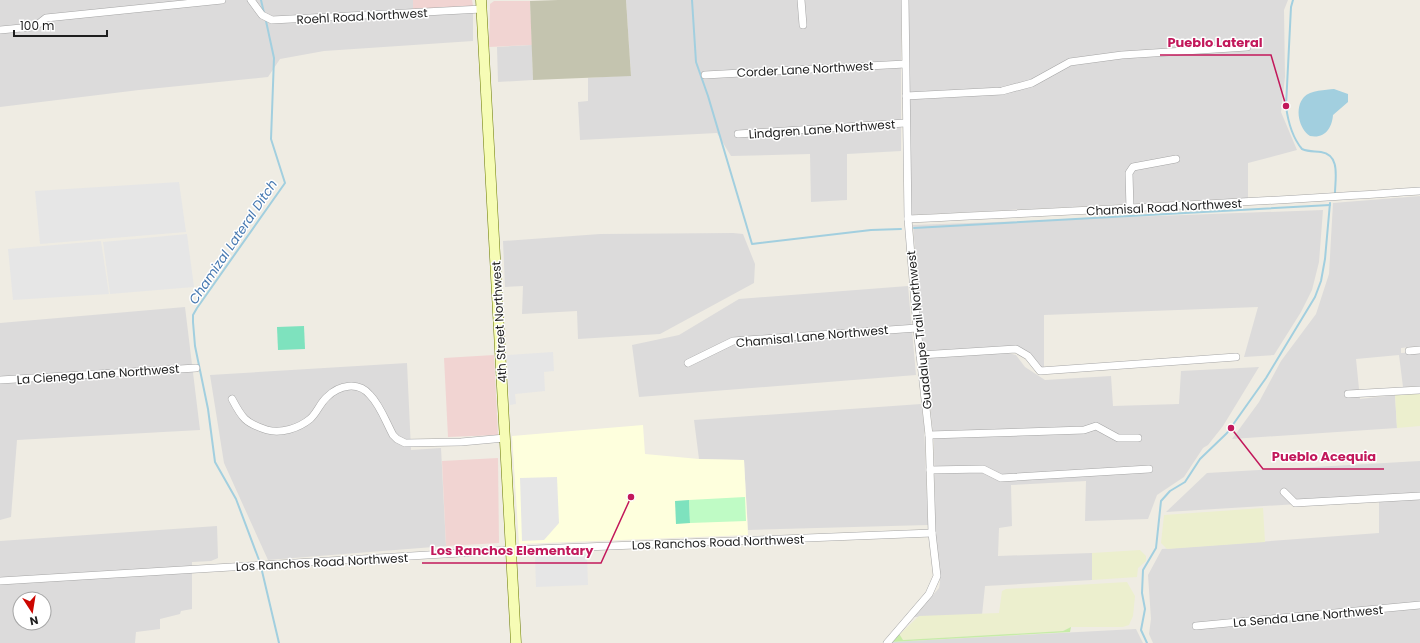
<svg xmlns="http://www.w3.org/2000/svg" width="1420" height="643" font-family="Poppins,sans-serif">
<rect width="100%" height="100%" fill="#efece3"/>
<g fill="#dcdbdb" fill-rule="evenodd">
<path d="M0 0H413V9L473 6V41L324 51 280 59 268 77 139 90 0 107Z"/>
<path d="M626 0H901V151L847 154V200L811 202 810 154 731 156 717 133 580 140 578 102 588 101V78L631 75Z"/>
<path d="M908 0H1288L1284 10 1285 77 1281 112 1297 150 1248 163V198L911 215Z"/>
<path d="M532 45 533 80 498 82 497 47Z"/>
<path d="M1420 196V346L1401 348V353L1420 352V386L1403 387 1399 355 1356 359 1360 399 1395 395 1397 428 1232 439 1259 402 1281 361 1316 314 1329 274 1333 203Z"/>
<path d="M1323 210 1319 262 1312 290 1301 312 1274 355 1244 357 1258 307 1044 315V368L1040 369 1015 347 923 352 913 225Z"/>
<path d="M733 233 743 234 755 264 754 283 660 334 578 339 577 311 522 314 523 286 505 287 503 241 600 234Z"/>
<path d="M908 286 916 375 639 397 632 345 679 335 739 299Z"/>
<path d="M185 307 200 430 17 440 11 517 0 520V323Z"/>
<path d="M1008 353 1016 355 1025 367 1045 380 1111 376 1113 406 1179 404 1181 371 1259 367 1223 426 1208 445 1203 448 1184 477 1157 495 1148 519 1085 521 1086 481 1011 485 1012 526 999 528 998 556 1092 553V580L985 586 982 615 914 617 939 588 940 582 935 536 934 443 925 358Z"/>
<path d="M407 363 411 450 441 448 446 546 268 560 224 463 210 375Z"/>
<path d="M921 404 924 424 928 525 748 530 744 460 699 459 694 420Z"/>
<path d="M1420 461V643H1153L1149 634 1151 619 1148 575 1162 549 1379 533V499L1166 512 1207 473Z"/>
<path d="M217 526 218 558 211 561 192 562V609L181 611 180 614 160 619V629L136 632 135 643H0V541ZM20 599H44V623H20Z"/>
<path d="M1136 629 1143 643H890V642Z"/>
</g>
<g fill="#f1d4d2">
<path d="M413 0H472L473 6 413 9Z"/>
<path d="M494 1H530L532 45 489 47 490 4Z"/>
<path d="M494 355 498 435 448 437 444 358Z"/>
<path d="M498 458 499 543 446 546 442 461Z"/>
</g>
<path fill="#feffdd" d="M643 425 645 454 699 459 744 460 748 535 519 544 512 436Z"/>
<path fill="#c4c4af" d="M558 0H626L631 76 533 80 530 1Z"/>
<g fill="#ecefce">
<path d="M1420 392V426L1397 428 1395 394Z"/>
<path d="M1263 508 1265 542 1167 549 1161 543 1164 515Z"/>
<path d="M1140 550 1146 556V561L1138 568 1137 577 1092 580V553Z"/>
<path d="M1127 582 1135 596 1133 616 1129 625 1123 627H1071L1063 631 903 640 901 638 900 634 919 616 999 613 1002 591 1006 589Z"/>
</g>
<path fill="#c7eca7" d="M1071 627 1070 632 890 642 898 632 903 640 1063 631Z"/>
<path fill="#bffbc5" d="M745 497 746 521 690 523 689 500Z"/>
<g fill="#7ee2be">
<path d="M304 326 305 349 278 350 277 327Z"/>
<path d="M689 500 690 523 676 524 675 501Z"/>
</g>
<g fill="#e6e6e6">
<path d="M179 182 186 232 40 244 35 191Z"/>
<path d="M187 234 194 287 110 294 103 242Z"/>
<path d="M101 241 109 294 13 300 8 249Z"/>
<path d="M553 352 554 371 544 372 545 391 515 394 516 404 510 405 507 355Z"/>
<path d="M557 477 559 523 544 540 522 541 520 478Z"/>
<path d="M587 554 588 585 536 587 535 556Z"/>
</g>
<path fill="#a2cfdf" d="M1334 89 1348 94V102L1333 115C1332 128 1325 139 1310 136 1299 129 1294 108 1304 97 1310 90 1326 90 1334 89Z"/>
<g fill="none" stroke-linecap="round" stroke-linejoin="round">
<g stroke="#a2cfdf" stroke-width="2">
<path d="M261 0 264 13"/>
<path d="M692 0 696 62 708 96 752 244 871 230 901 229"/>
<path d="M1293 0 1291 7 1286 106C1288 122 1292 137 1302 149 1309 152 1314 151 1321 152 1341 155 1335 179 1335 193"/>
<path d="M914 228 1330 205"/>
<path d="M259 560 236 499 215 462 208 409 195 346 193 322V315L197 308 285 183 271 139 274 58 266 21"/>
<path d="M262 571 279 643"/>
<path d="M1147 643 1141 630 1145 609 1142 593 1143 570 1156 548 1161 501 1170 491 1185 482 1200 459 1227 433 1266 378 1315 297 1321 281 1325 259 1330 203"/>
</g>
<defs>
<g id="minor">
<path d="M251 0 262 15 272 20 482 9"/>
<path d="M801 0 803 25"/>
<path d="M0 30 32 27 37 25 46 18 222 0"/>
<path d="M705 75 905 64"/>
<path d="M906 96 1002 91 1032 83 1070 62 1122 55 1247 47"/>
<path d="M738 134 905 123"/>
<path d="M1130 209 1129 173 1133 167 1176 159"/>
<path d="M908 219C1079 211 1250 203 1420 191"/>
<path d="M1409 351 1420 350"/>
<path d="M920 355 1016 349 1028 356 1040 371 1236 357"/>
<path d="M688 363 733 341 917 328"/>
<path d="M0 380 196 368"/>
<path d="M1348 394 1420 390"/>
<path d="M232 399C242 418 245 423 267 430 281 434 299 428 310 419 317 413 320 403 327 397 339 385 358 381 370 395 380 405 386 422 393 435L397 439 405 443 461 442 505 438"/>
<path d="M929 435 1084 430 1096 426 1118 438H1138"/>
<path d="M930 470 983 469 1001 478 1149 469"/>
<path d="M1284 492 1295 503 1420 496"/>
<path d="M0 581 511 550 932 533"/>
<path d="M1196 626 1420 605"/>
<path d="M887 643 929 594 937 576 932 533 929 435 917 328 908 219 905 0"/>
</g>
<path id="secondary" d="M481 0 516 643"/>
</defs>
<use href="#minor" stroke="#a5a5a5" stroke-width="8"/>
<use href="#secondary" stroke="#697901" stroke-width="11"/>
<use href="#minor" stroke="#fff" stroke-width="7"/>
<use href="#secondary" stroke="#f6fcb5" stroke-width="10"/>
</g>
<g text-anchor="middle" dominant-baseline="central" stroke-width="3" stroke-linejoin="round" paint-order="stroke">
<g font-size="12" fill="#1e1e1e" stroke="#fff">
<text transform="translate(362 16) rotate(-3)">Roehl Road Northwest</text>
<text transform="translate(805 69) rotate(-3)">Corder Lane Northwest</text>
<text transform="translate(822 129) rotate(-4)">Lindgren Lane Northwest</text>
<text transform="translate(1164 207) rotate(-3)">Chamisal Road Northwest</text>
<text transform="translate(499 322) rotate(-93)">4th Street Northwest</text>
<text transform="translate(919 330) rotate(-96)">Guadalupe Trail Northwest</text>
<text transform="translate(812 336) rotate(-5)">Chamisal Lane Northwest</text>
<text transform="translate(98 374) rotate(-4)">La Cienega Lane Northwest</text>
<text transform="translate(718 542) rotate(-2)">Los Ranchos Road Northwest</text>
<text transform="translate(322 562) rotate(-3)">Los Ranchos Road Northwest</text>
<text transform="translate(1308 616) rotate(-5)">La Senda Lane Northwest</text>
</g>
<g font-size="13" font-style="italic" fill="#4779b1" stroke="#fff">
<text transform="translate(233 242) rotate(-56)">Chamizal Lateral Ditch</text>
</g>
</g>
<path fill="none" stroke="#c2185b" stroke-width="1.5" d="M1286 106L1271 55H1160M1231 428L1263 469H1384M631 497L601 563H422"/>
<g fill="#c2185b" stroke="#fff" stroke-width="1.5">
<circle cx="1286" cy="106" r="4"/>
<circle cx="1231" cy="428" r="4"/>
<circle cx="631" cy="497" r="4"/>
</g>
<g font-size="13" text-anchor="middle" font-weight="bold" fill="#c2185b" stroke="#fff" stroke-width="3" stroke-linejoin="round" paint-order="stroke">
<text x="1215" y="47">Pueblo Lateral</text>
<text x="1324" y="461">Pueblo Acequia</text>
<text x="512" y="555">Los Ranchos Elementary</text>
</g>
<g transform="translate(32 611) rotate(168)"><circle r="19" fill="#ffffff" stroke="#a5a5a5"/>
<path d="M0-3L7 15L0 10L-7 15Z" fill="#cc0600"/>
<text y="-6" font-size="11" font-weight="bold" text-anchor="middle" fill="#1e1e1e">N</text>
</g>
<path d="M14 30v6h93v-6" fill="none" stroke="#1e1e1e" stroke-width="2"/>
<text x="20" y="30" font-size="12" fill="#1e1e1e" stroke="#ffffff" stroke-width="3" paint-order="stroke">100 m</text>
</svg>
